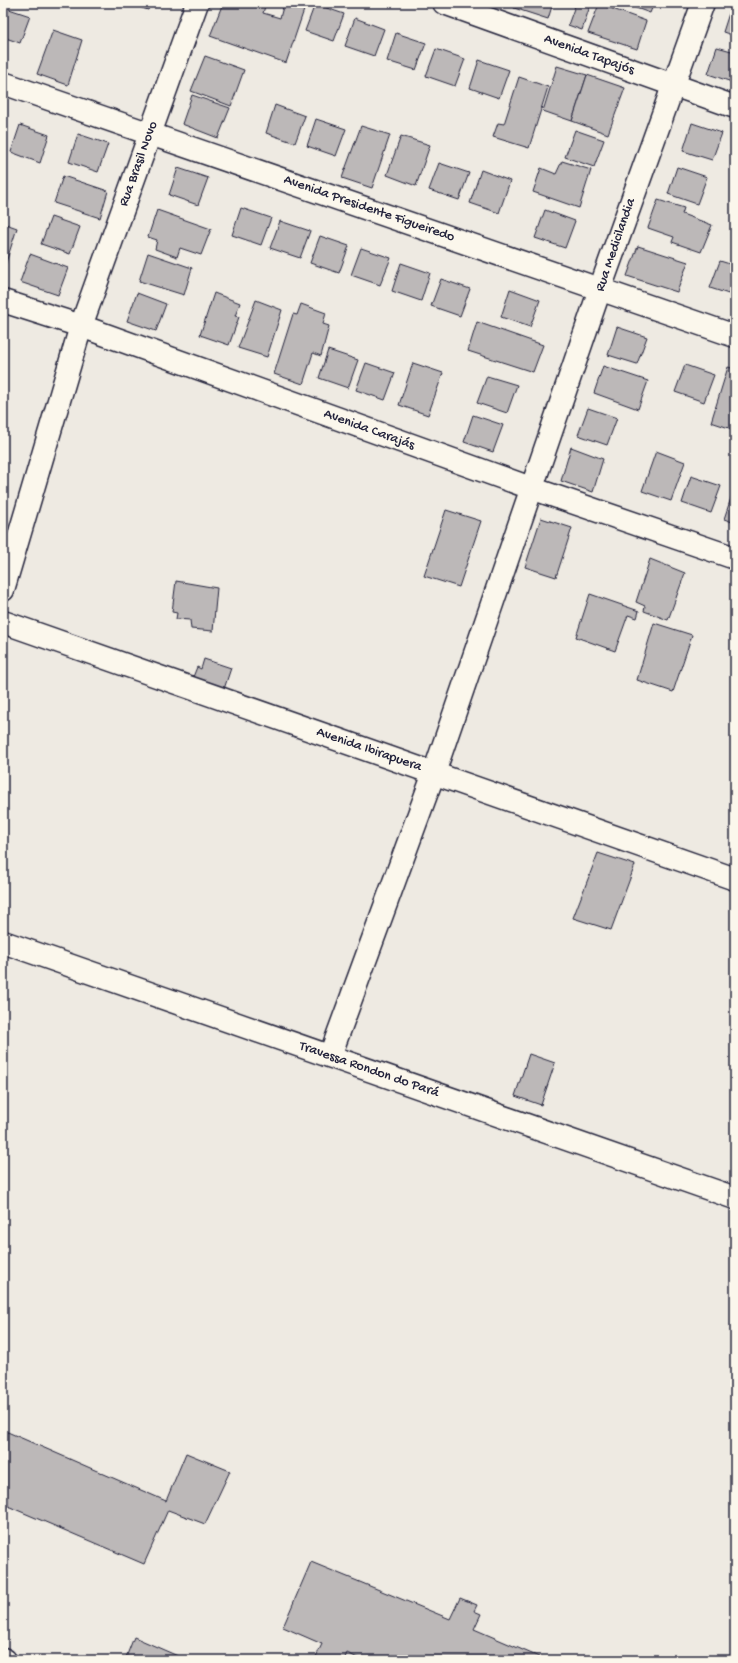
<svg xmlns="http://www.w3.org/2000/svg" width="738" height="1663" font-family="'Gochi Hand',sans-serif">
<rect width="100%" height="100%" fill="#eeeae2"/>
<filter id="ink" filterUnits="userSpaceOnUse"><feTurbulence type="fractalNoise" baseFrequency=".025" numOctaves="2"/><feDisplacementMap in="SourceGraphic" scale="8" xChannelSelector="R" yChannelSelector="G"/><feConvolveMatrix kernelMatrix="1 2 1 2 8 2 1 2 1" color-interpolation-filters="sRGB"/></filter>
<g filter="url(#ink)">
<g fill="#bcb8b8" stroke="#22223b">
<path d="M127 3H151L148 10Z"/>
<path d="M223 3H266L263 13 280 18 284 3 306 4 286 63 210 36Z"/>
<path d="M515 3H553L548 19 514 8Z"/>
<path d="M576 3H591L582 30 568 25Z"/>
<path d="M622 3H654L650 13Z"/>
<path d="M315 4 344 14 334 41 305 31Z"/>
<path d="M599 4 646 21 637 49 588 33Z"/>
<path d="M732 4 735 5V36L723 32Z"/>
<path d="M3 7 30 16 20 43 3 37Z"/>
<path d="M355 18 384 29 374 56 345 46Z"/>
<path d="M53 30 82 40 68 85 37 74Z"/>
<path d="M396 33 426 43 416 70 387 61Z"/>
<path d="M717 47 735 52V83L708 74Z"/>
<path d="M436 49 465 59 455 86 426 76Z"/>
<path d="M205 56 244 70 231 106 191 91Z"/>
<path d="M479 60 509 70 499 98 470 88Z"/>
<path d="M557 66 587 75 572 121 543 111Z"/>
<path d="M587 75 625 88 608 134 572 121Z"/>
<path d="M519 77 548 87 529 148 493 137 498 123 504 124Z"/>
<path d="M192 95 230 108 218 138 182 124Z"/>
<path d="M275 105 305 116 295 143 266 133Z"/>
<path d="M316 119 346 129 336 156 307 146Z"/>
<path d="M692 123 722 133 712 160 683 151Z"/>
<path d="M20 125 49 135 40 163 11 152Z"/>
<path d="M361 126 390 135 372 188 342 178Z"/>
<path d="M575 130 604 140 594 167 565 157Z"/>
<path d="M78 134 108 144 98 172 69 162Z"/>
<path d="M401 136 430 145 416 186 387 175Z"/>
<path d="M562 161 591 170 579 208 533 192 541 168 556 174Z"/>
<path d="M439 163 469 173 459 200 429 190Z"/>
<path d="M677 167 707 177 697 204 668 194Z"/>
<path d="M178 168 208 178 198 205 169 195Z"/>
<path d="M481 170 510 181 499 213 470 203Z"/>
<path d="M63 176 108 191 100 218 54 203Z"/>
<path d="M658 200 684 208 682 214 712 225 701 252 672 242 674 237 648 228Z"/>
<path d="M241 208 271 218 261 245 232 235Z"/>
<path d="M157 210 211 229 201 255 180 248 177 257 155 249 157 240 148 237Z"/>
<path d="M545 210 575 221 565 248 535 238Z"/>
<path d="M51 217 80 227 70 254 41 244Z"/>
<path d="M280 221 310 231 300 258 270 248Z"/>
<path d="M3 223 17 228 3 272Z"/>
<path d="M320 236 349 246 339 273 310 263Z"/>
<path d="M638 246 688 262 677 292 627 276Z"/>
<path d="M361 248 391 258 380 285 351 275Z"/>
<path d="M148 253 192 268 184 295 139 281Z"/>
<path d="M30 254 68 268 58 295 20 282Z"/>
<path d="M735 260V296L710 288 720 261 733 265Z"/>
<path d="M401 263 430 273 421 301 392 291Z"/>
<path d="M441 279 470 289 460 316 431 306Z"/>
<path d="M510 289 540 300 530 327 501 317Z"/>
<path d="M137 293 166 304 156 331 127 321Z"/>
<path d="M214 293 240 303 235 316 239 317 229 345 200 335Z"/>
<path d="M256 300 282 310 267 357 238 348Z"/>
<path d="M301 304 326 313 323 324 329 326 321 356 313 353 303 384 274 374 293 314 297 315Z"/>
<path d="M477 322 543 345 533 372 468 351Z"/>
<path d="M617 327 647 337 637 364 608 355Z"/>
<path d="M328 350 358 360 348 388 319 378Z"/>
<path d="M366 363 395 373 385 400 356 390Z"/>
<path d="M413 363 443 373 428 415 399 405Z"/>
<path d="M685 365 714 375 704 402 675 392Z"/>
<path d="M603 366 648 381 638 409 594 393Z"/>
<path d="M728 367 735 369V430L711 422Z"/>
<path d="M487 376 517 385 507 413 477 403Z"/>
<path d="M588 408 617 418 607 445 578 435Z"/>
<path d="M473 415 503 425 493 452 464 442Z"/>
<path d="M571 447 603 459 593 492 561 481Z"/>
<path d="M656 451 685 462 671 501 642 491Z"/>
<path d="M691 476 721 486 711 513 682 503Z"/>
<path d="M733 492H735V523L724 519Z"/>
<path d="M446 510 481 521 459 587 424 576Z"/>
<path d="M541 518 572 528 556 577 525 567Z"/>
<path d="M650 559 685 573 668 620 644 611 645 606 636 602Z"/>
<path d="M176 581 217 588 213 631 191 629 190 620 176 619 177 613 172 612Z"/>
<path d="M590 594 639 611 637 618 628 615 615 651 576 637Z"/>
<path d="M654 623 692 635 673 692 637 680Z"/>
<path d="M204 659 231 668 224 689 193 677 197 667 201 669Z"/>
<path d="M598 853 635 865 611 930 573 918Z"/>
<path d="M529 1054 555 1063 541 1105 515 1096Z"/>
<path d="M3 1430 166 1501 186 1453 230 1471 205 1524 168 1510 144 1564 3 1504Z"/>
<path d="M311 1562 450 1619 460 1598 477 1605 474 1611 481 1614 474 1629 546 1660H362L347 1653 344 1660H317L315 1659 322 1644 283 1627Z"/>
<path d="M134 1637 187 1660H125Z"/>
</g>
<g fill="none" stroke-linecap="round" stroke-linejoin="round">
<defs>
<g id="minor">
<path d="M444 3 735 107"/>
<path d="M3 83 735 336"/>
<path d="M3 590 81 326 197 3"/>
<path d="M3 622 735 879"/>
<path d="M3 942 735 1198"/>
<path d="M330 1056 434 773 600 289 703 3"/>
<path d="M3 1659 5 1660"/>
</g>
<path id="tertiary" d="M3 301 81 326 531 488 735 558"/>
</defs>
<use href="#minor" stroke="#22223b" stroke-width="25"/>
<use href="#tertiary" stroke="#22223b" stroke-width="25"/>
<use href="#minor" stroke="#fbf7ec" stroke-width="22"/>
<use href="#tertiary" stroke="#fbf7ec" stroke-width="22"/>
</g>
</g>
<g text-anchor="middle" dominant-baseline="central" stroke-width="3.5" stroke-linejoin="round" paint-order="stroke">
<g font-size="14" fill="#22223b" stroke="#fbf7ec">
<text transform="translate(589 55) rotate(20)">Avenida Tapajós</text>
<text transform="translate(139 164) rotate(-70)">Rua Brasil Novo</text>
<text transform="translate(369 209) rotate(19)">Avenida Presidente Figueiredo</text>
<text transform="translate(616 245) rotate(-71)">Rua Medicilandia</text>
<text transform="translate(369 430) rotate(20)">Avenida Carajás</text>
<text transform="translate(369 750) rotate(19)">Avenida Ibirapuera</text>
<text transform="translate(369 1070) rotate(19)">Travessa Rondon do Pará</text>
</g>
</g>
<rect width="738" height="1663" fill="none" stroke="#fbf7ec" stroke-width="16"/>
<rect x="8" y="8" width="722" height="1647" fill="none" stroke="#22223b" stroke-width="1.5" filter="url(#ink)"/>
</svg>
